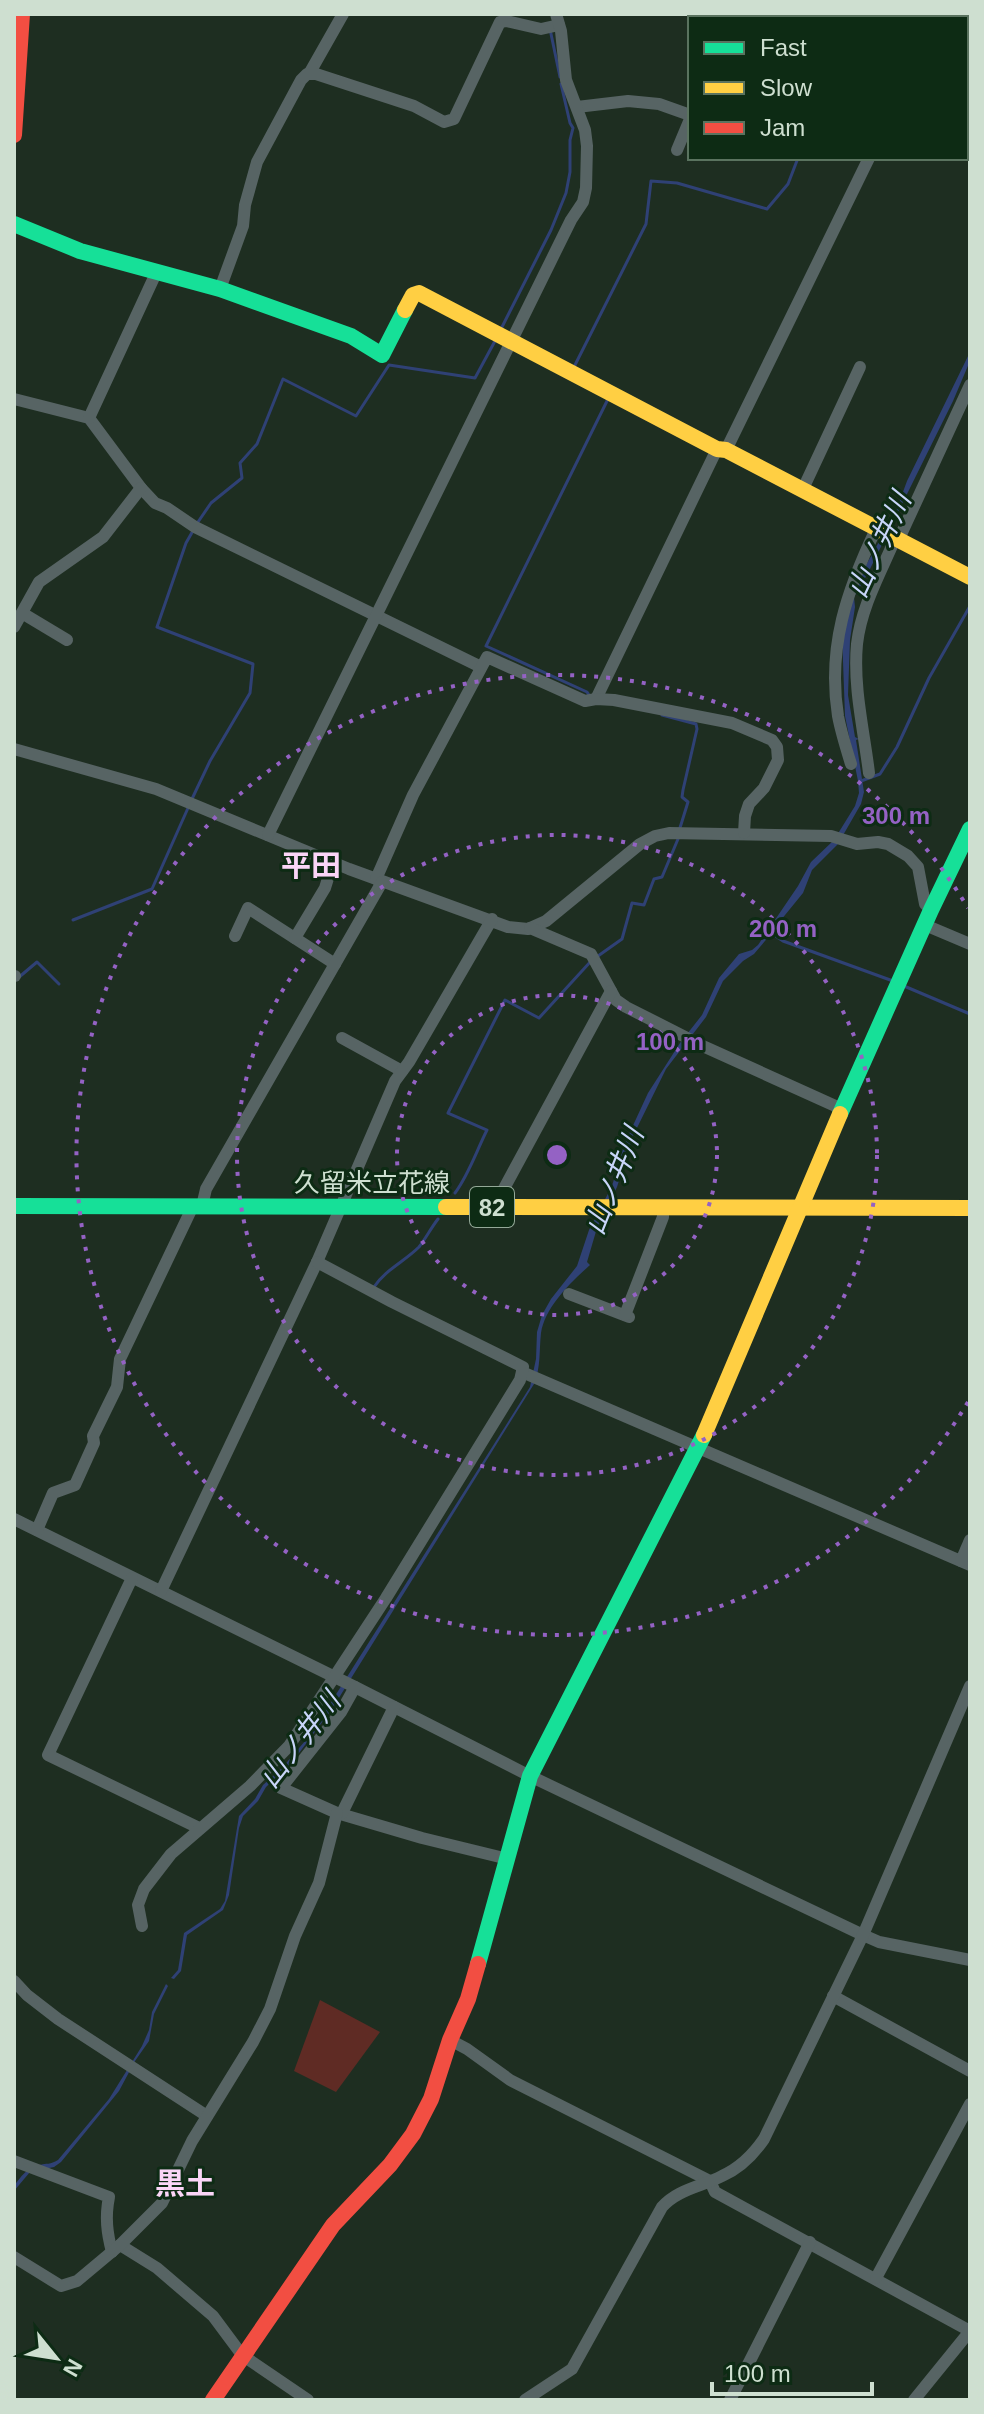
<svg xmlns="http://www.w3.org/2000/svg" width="984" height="2414" font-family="Helvetica,'Noto Sans JP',sans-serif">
<rect width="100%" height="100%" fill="#1e2e21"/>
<path fill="#5f2b24" d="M320 2000 380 2032 336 2092 294 2071Z"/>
<g fill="#2f4175">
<path d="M970 352V361L953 401 868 573 854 597 855 607 850 640 848 695 855 737 859 739 856 740 864 792 861 804 838 844 812 870 803 893 772 931 776 934 774 936 770 935 754 954 743 961 723 981 706 1017 666 1069 633 1136 617 1187 597 1228 587 1262 590 1265C571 1282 545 1307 541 1333 539 1351 541 1367 534 1384L332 1709 293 1761 266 1787 258 1801 243 1816 239 1828 229 1895 223 1910 187 1935 181 1971 174 1979 171 1978 178 1970 184 1933 220 1909 225 1901 239 1816 255 1799 263 1785 282 1768 311 1734 530 1387 536 1359 537 1332 542 1315 551 1299 577 1266 589 1230 612 1186 624 1145 648 1093 680 1043 702 1015 719 978 739 954 752 950 758 945 798 886 811 862 834 840 855 806 859 793 858 781 845 716 842 634 860 576 896 511 907 481Z"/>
<path d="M166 1984 168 1986 154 2014 149 2041 135 2061 119 2091 61 2162 54 2167 30 2172 14 2191V2186C20 2178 28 2166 39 2165 47 2163 50 2165 58 2160L109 2099 142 2046 149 2030 152 2012Z"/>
</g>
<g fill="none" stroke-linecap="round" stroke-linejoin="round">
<g stroke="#2f4175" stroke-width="3">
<path d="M860 18 861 14"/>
<path d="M550 29 560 77"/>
<path d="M500 331 551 230 566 193 570 172V140L573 128 570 123 561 84"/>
<path d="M574 367 646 224 651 181 677 183 767 209 788 184 798 158"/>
<path d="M198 522 211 503 242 478 240 463 257 444 283 379 356 416 389 365 475 378 495 341"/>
<path d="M589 695 587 692 486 646 608 399 606 398"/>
<path d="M662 715 696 724 697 729 683 790 682 797 688 802 679 831"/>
<path d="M861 781 880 774 897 747 929 678 970 606"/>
<path d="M191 801 210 761 250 693 253 664 157 627 186 543 194 529"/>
<path d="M73 920 152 889 188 808"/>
<path d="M774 935 783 941 893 981"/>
<path d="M598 956 622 939 632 903 644 905 654 879 662 877 678 839"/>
<path d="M18 978 37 962 59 984"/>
<path d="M904 986 970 1014"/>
<path d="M455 1193C469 1174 476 1152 487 1130L448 1113 505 1000 539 1018 592 960"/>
<path d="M374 1287C385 1270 405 1261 419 1247 426 1238 431 1228 438 1219"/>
</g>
<g stroke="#576464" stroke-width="12">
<path d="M814 14 823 18"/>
<path d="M874 18 876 14"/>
<path d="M309 74 343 14"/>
<path d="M966 88 970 90"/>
<path d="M577 107 628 101 659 104 690 115"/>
<path d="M677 150 690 119"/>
<path d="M220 289 243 226 245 205 257 162 301 80 307 74H316L414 106 444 122 454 119 500 22 506 21 541 29 559 25"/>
<path d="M14 399 89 418 141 488 155 503 167 508 195 527 481 667"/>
<path d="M89 418 157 271"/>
<path d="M726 450 869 158"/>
<path d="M802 491 860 367"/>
<path d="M898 541 970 385"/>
<path d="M22 613 67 640"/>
<path d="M14 627 39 582 103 537 141 488"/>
<path d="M596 699 717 449"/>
<path d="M14 749 156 789 349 869 508 927 528 929 546 921 640 844 655 836 669 833 831 836 857 844 878 842 888 844 908 856 918 867 925 904 931 910"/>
<path d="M851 764C846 748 841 732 838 716 827 647 847 590 876 529"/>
<path d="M869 773C864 731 853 687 857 644 861 607 881 572 895 539"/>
<path d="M268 835 571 220 583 202 586 188 587 146 585 130 566 80 561 31 556 14"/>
<path d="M376 879 413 795 487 657 585 701 596 699 614 700 732 723 772 740 777 747 778 760 764 788 749 804 745 816 744 833"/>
<path d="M925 925 970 944"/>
<path d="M530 928 591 954 616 1000 626 1007 705 1047 842 1109"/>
<path d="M235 936 248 908 335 964"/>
<path d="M295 938 325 888 333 862"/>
<path d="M14 976H15"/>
<path d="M342 1038 402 1071"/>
<path d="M202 1206 206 1189 382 882"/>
<path d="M494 1207 611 991"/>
<path d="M569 1294 629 1317"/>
<path d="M625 1315 663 1217V1207"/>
<path d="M522 1372 970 1565"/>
<path d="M14 1519 355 1687 530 1776 863 1935 879 1942 970 1960"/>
<path d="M37 1530 53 1493 75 1485 94 1443 93 1436 117 1387 120 1359 193 1206"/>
<path d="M961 1561 970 1540"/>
<path d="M132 1578 48 1755 199 1828"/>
<path d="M161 1591 317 1262 395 1081 409 1062 492 919"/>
<path d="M355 1687 341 1712 281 1788 337 1813 422 1838 508 1859"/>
<path d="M342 1813 394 1707"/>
<path d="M142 1926 138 1905 144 1889 171 1854 250 1786 289 1746 386 1598 520 1380 523 1367 392 1302 317 1262"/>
<path d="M14 1981 27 1995 58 2019 207 2116"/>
<path d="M833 1996 970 2071"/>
<path d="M450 2040 467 2049 510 2080 710 2181 715 2192 970 2331"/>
<path d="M14 2161 109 2197C105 2217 107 2233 112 2252"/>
<path d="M120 2245 157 2268 213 2316 242 2355 308 2400"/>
<path d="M14 2257 61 2286 77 2281 120 2245 162 2203 192 2141 253 2042 270 2009 295 1936 319 1883 337 1813"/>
<path d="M876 2278 970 2104"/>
<path d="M525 2400 572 2369 662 2207C678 2189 701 2187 722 2176 740 2168 753 2155 764 2139L863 1935 970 1686"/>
<path d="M730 2400 810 2242"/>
<path d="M914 2400 970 2331"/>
</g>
<g stroke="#16e098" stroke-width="16">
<path d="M14 224 80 251 220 289 351 336 382 355 405 310"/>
<path d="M840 1114 931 910 970 829"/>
<path d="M14 1206 446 1207"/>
<path d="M478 1964 530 1776 704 1435"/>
</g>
<g stroke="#ffcf43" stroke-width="16">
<path d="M405 310 413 295 419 293 717 449 726 450 970 577"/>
<path d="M446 1207 970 1208"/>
<path d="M704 1435 840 1114"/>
</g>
<g stroke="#f24e42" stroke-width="16">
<path d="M14 135 22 14"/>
<path d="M213 2400 333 2225 390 2165 413 2134 431 2099 450 2040 468 1999 478 1964"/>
</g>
</g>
<g fill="none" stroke="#9462c4" stroke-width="4" stroke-dasharray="4 8">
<circle cx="557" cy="1155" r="160"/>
<circle cx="557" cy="1155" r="320"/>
<path d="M968 1402A480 480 0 1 1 968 908"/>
</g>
<g text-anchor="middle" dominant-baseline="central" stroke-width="6" stroke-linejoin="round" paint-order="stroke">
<rect fill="#0d2b14" stroke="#94a998" stroke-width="2" x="470" y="1187" width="44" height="40" rx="6"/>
<g font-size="24" font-weight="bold" fill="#cedfd0">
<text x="492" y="1207">82</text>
</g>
<g font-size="26" fill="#cedfd0" stroke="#0d2b14">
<text x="372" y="1183">久留米立花線</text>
</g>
<g font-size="28" font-style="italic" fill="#c8d5f9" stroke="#0d2b14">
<text transform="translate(879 545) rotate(-65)">山ノ井川</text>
<text transform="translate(614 1181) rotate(-68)">山ノ井川</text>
<text transform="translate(300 1740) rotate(-52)">山ノ井川</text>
</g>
<g font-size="30" font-weight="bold" fill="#fad5f7" stroke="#0d2b14">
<text x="311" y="865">平田</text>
<text x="185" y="2183">黒土</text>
</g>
</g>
<circle cx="557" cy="1155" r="12" fill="#9462c4" stroke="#0d2b14" stroke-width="4"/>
<g font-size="24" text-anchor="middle" font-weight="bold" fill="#9462c4" stroke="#0d2b14" stroke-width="6" stroke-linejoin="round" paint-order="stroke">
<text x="896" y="824">300 m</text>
<text x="783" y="937">200 m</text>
<text x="670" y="1050">100 m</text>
</g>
<rect width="984" height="2414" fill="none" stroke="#cedfd0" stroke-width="32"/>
<rect x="688" y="16" width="280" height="144" fill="#0d2b14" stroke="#5a735f" stroke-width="2"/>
<rect x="704" y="42" width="40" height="12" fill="#16e098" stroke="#5a735f" stroke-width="2"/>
<text x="760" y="56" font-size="24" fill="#cedfd0">Fast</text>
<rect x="704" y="82" width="40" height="12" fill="#ffcf43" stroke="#5a735f" stroke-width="2"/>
<text x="760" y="96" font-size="24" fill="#cedfd0">Slow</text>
<rect x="704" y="122" width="40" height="12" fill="#f24e42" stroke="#5a735f" stroke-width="2"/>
<text x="760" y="136" font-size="24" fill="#cedfd0">Jam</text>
<g transform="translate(56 2358) rotate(120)" stroke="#0d2b14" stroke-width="6" paint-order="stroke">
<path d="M0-6L14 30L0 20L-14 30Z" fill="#cedfd0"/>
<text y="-12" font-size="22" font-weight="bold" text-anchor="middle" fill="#cedfd0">N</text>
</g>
<path d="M712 2382v12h160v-12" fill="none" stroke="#cedfd0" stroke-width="4"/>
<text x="724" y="2382" font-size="24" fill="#cedfd0" stroke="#0d2b14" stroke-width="6" paint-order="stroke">100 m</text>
</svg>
